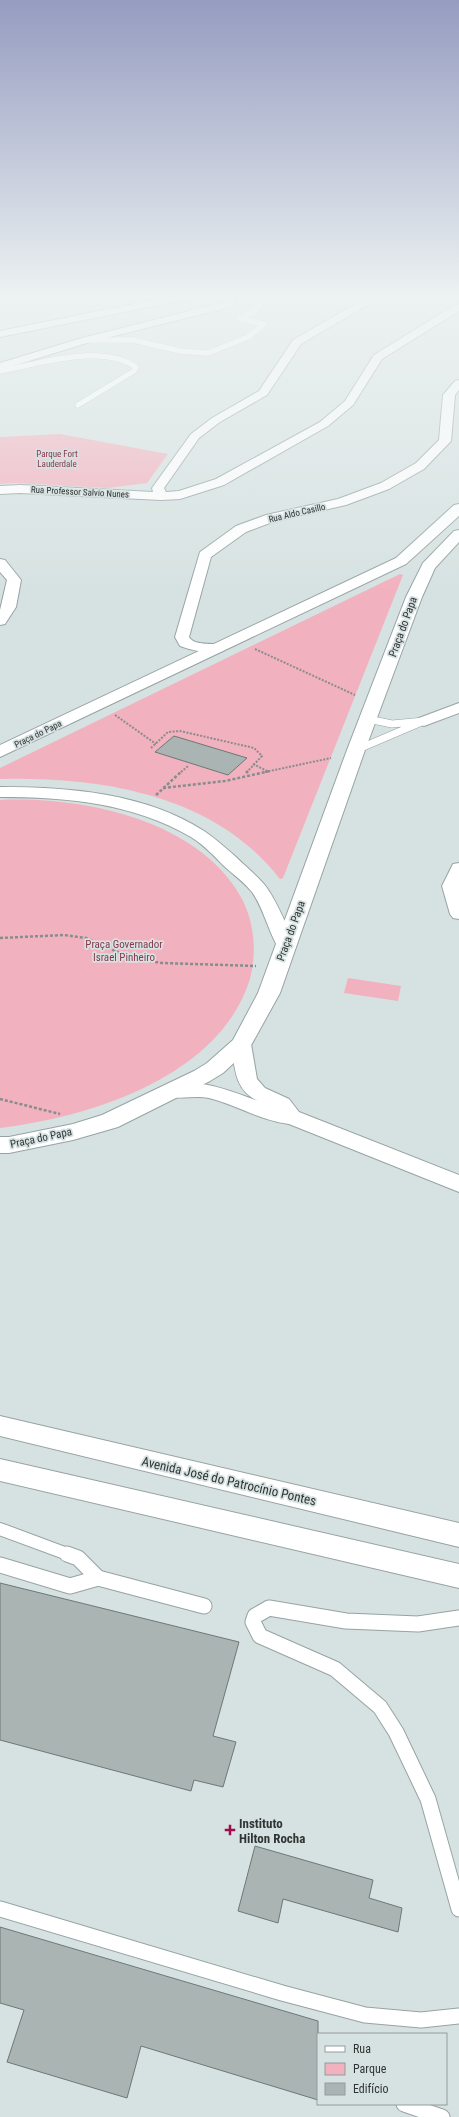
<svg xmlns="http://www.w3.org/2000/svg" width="459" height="2117" font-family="'Roboto Condensed',sans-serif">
<rect width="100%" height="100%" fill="#d6e2e1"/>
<g fill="#f2b1be">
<path d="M60 434 168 454 147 483 108 488 15 483 0 484V437Z"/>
<path d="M400 574 403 575 283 878 280 879C214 794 101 777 0 779V768Z"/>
<path d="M0 800C83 796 201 820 243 901 255 926 257 956 249 982 217 1078 89 1117 0 1128Z"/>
<path d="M348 978 401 986 398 1001 344 993Z"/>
</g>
<g fill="#a9b4b3" stroke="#6d7877">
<path d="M174 736 247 758 228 775 155 752Z"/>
<path d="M0 1583 239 1642 213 1736 236 1742 223 1787 194 1780 191 1791 0 1740Z"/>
<path d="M255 1846 373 1880 369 1898 402 1908 398 1932 283 1899 278 1923 238 1911Z"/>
<path d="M0 1927 318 2021V2100L141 2046 127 2098 7 2062 24 2010 0 2003Z"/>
</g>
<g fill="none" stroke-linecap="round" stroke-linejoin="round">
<defs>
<g id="service-far3">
<path d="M86 340H133L180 351 208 353 248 337 264 324 240 319 257 309 262 301 260 294"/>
<path d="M0 371C39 364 101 343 136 367L134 371 78 405"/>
</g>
<path id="service-far2" d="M356 750 424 721 392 724 368 719"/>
<path id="service-far1" d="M0 1529 70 1555"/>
<g id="service">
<path d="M67 1554 78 1558 98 1578"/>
<path d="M0 1565 70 1586 98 1578 204 1606"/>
<path d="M459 1618 418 1624 346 1621 269 1608 255 1616 253 1622 260 1636 335 1669 380 1707 396 1732 428 1799 459 1909"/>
<path d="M0 1909 282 1993 365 2015 421 2020 459 2016"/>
<path d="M404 2104 442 2117"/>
</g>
<g id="minor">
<path d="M183 294H204L199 297 0 337V331Z"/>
<path d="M225 294H235L234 306 90 342 0 370V363L82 338 225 302Z"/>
<path d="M373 294H386L301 344 267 395 220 422 199 438 164 488 166 492 179 491 216 479 320 422 345 401 374 355 455 305 459 304V311L382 359 353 405 328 426 224 485 180 499 161 500 20 493 0 494V486L20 485 153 492 152 488 191 434 212 418 259 391 293 340Z"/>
<path d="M459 380V390L455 395 451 441 424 469 389 489 346 505 275 521 246 532 211 557 189 637C194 646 214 643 223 645L225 648 223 651C210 654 193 651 180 646L175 637 200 552 236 526 266 515 338 499 381 483 416 463 439 440 443 395 455 381Z"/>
<path d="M0 559 5 560 21 580 16 607 5 624 0 625V610L7 580 0 572Z"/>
<path d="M459 703V713L424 726 419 724 416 721 419 718Z"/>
<path d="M0 787C69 787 145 793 204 831 216 839 227 849 237 858 247 868 259 877 267 888 279 906 287 926 295 945L293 949 286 951 279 949C268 931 264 909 252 892 244 882 234 875 225 867 214 856 204 845 191 837 133 803 66 797 0 797Z"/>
<path d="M459 863V919L453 918 450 914 442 886 453 864Z"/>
<path d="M241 1037 248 1039 251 1044 257 1079 265 1088 289 1099 299 1112 459 1175V1192L289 1124C259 1120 237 1105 209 1098 195 1095 180 1100 166 1096L163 1091 166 1086C198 1077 228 1090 258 1101 234 1090 235 1067 231 1044L234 1039Z"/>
<path d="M0 1416 459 1523V1547L0 1436Z"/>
<path d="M0 1459 459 1564V1588L0 1481Z"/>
</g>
<g id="tertiary">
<path d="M459 504V516L406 564 0 757V745L396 558 454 505Z"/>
<path d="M459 530V542L435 568 422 597 365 750 280 993 249 1049 223 1073 210 1081 118 1127 73 1140 9 1153H0V1137H9L73 1124 102 1115 194 1071 207 1063 233 1040 258 993 347 750 406 597 423 563 454 531Z"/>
</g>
</defs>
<use href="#service-far3" stroke="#97a3a2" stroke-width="6"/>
<use href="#service-far2" stroke="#97a3a2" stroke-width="8"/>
<use href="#service-far1" stroke="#97a3a2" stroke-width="14"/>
<use href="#service" stroke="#97a3a2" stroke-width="17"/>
<use href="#minor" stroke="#97a3a2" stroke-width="2"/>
<use href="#tertiary" stroke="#97a3a2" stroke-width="2"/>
<g stroke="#868e8d" stroke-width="2" stroke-dasharray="2 1.5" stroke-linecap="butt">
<path d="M255 649 355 695"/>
<path d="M115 715 156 744"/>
<path d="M151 748 168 732 180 731 254 748 262 756 247 772"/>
<path d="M253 764 267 771"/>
<path d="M181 772 188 766"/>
<path d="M265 772 331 758"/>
</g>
<g stroke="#868e8d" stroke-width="2.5" stroke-dasharray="3 2" stroke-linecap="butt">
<path d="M246 773 248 771"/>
<path d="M163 788 225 781 270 771"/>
<path d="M156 795 182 771"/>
<path d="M0 938 64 935 86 938 131 958 162 963 256 966"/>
<path d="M0 1099 60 1114"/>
</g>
<use href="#service-far3" stroke="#fff" stroke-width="5.5"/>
<use href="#service-far2" stroke="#fff" stroke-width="7"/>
<use href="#service-far1" stroke="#fff" stroke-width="12"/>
<use href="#service" stroke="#fff" stroke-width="15"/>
<use href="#minor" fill="#fff" fill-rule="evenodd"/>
<use href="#tertiary" fill="#fff" fill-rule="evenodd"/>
</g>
<linearGradient id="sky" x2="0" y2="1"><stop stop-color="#959cc0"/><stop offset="0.5" stop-color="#edf2f2"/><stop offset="1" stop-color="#edf2f2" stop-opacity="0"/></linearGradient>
<rect width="459" height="591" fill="url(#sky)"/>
<path fill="#a20b49" stroke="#d6e2e1" stroke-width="1.5" d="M228 1824h4v4h4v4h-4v4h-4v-4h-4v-4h4z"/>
<g text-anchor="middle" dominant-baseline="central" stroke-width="3.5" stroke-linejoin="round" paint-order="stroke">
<g font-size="9" fill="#8a374d" stroke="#d6e2e1">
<text x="57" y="454">Parque Fort<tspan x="57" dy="10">Lauderdale</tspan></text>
</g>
<g font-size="9" fill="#303534" stroke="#d6e2e1">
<text transform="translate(80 492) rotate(3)">Rua Professor Salvio Nunes</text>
<text transform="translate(297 513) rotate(-13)">Rua Aldo Casillo</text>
<text transform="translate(38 734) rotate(-26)">Praça do Papa</text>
</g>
<g font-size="11" fill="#303534" stroke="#d6e2e1">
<text transform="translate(403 627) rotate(-70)">Praça do Papa</text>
<text transform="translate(291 931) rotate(-70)">Praça do Papa</text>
<text transform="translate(41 1138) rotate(-12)">Praça do Papa</text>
</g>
<g font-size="11" fill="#8a374d" stroke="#d6e2e1">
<text x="124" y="944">Praça Governador<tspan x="124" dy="13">Israel Pinheiro</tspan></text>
</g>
<g font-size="13" fill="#303534" stroke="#d6e2e1">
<text transform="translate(229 1481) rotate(13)">Avenida José do Patrocínio Pontes</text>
</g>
<g font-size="13" font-weight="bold" fill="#303534" stroke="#d6e2e1" text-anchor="start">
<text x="239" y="1823">Instituto<tspan x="239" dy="15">Hilton Rocha</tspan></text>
</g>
</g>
<rect x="317" y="2033" width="130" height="72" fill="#d6e2e1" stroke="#949d9c"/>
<rect x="325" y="2046" width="20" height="6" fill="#ffffff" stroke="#949d9c"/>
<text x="353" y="2053" font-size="12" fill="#303534">Rua</text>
<rect x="325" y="2063" width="20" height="12" fill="#f2b1be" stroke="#949d9c"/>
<text x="353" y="2073" font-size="12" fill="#303534">Parque</text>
<rect x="325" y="2083" width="20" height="12" fill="#a9b4b3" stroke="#949d9c"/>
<text x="353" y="2093" font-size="12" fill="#303534">Edifício</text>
</svg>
